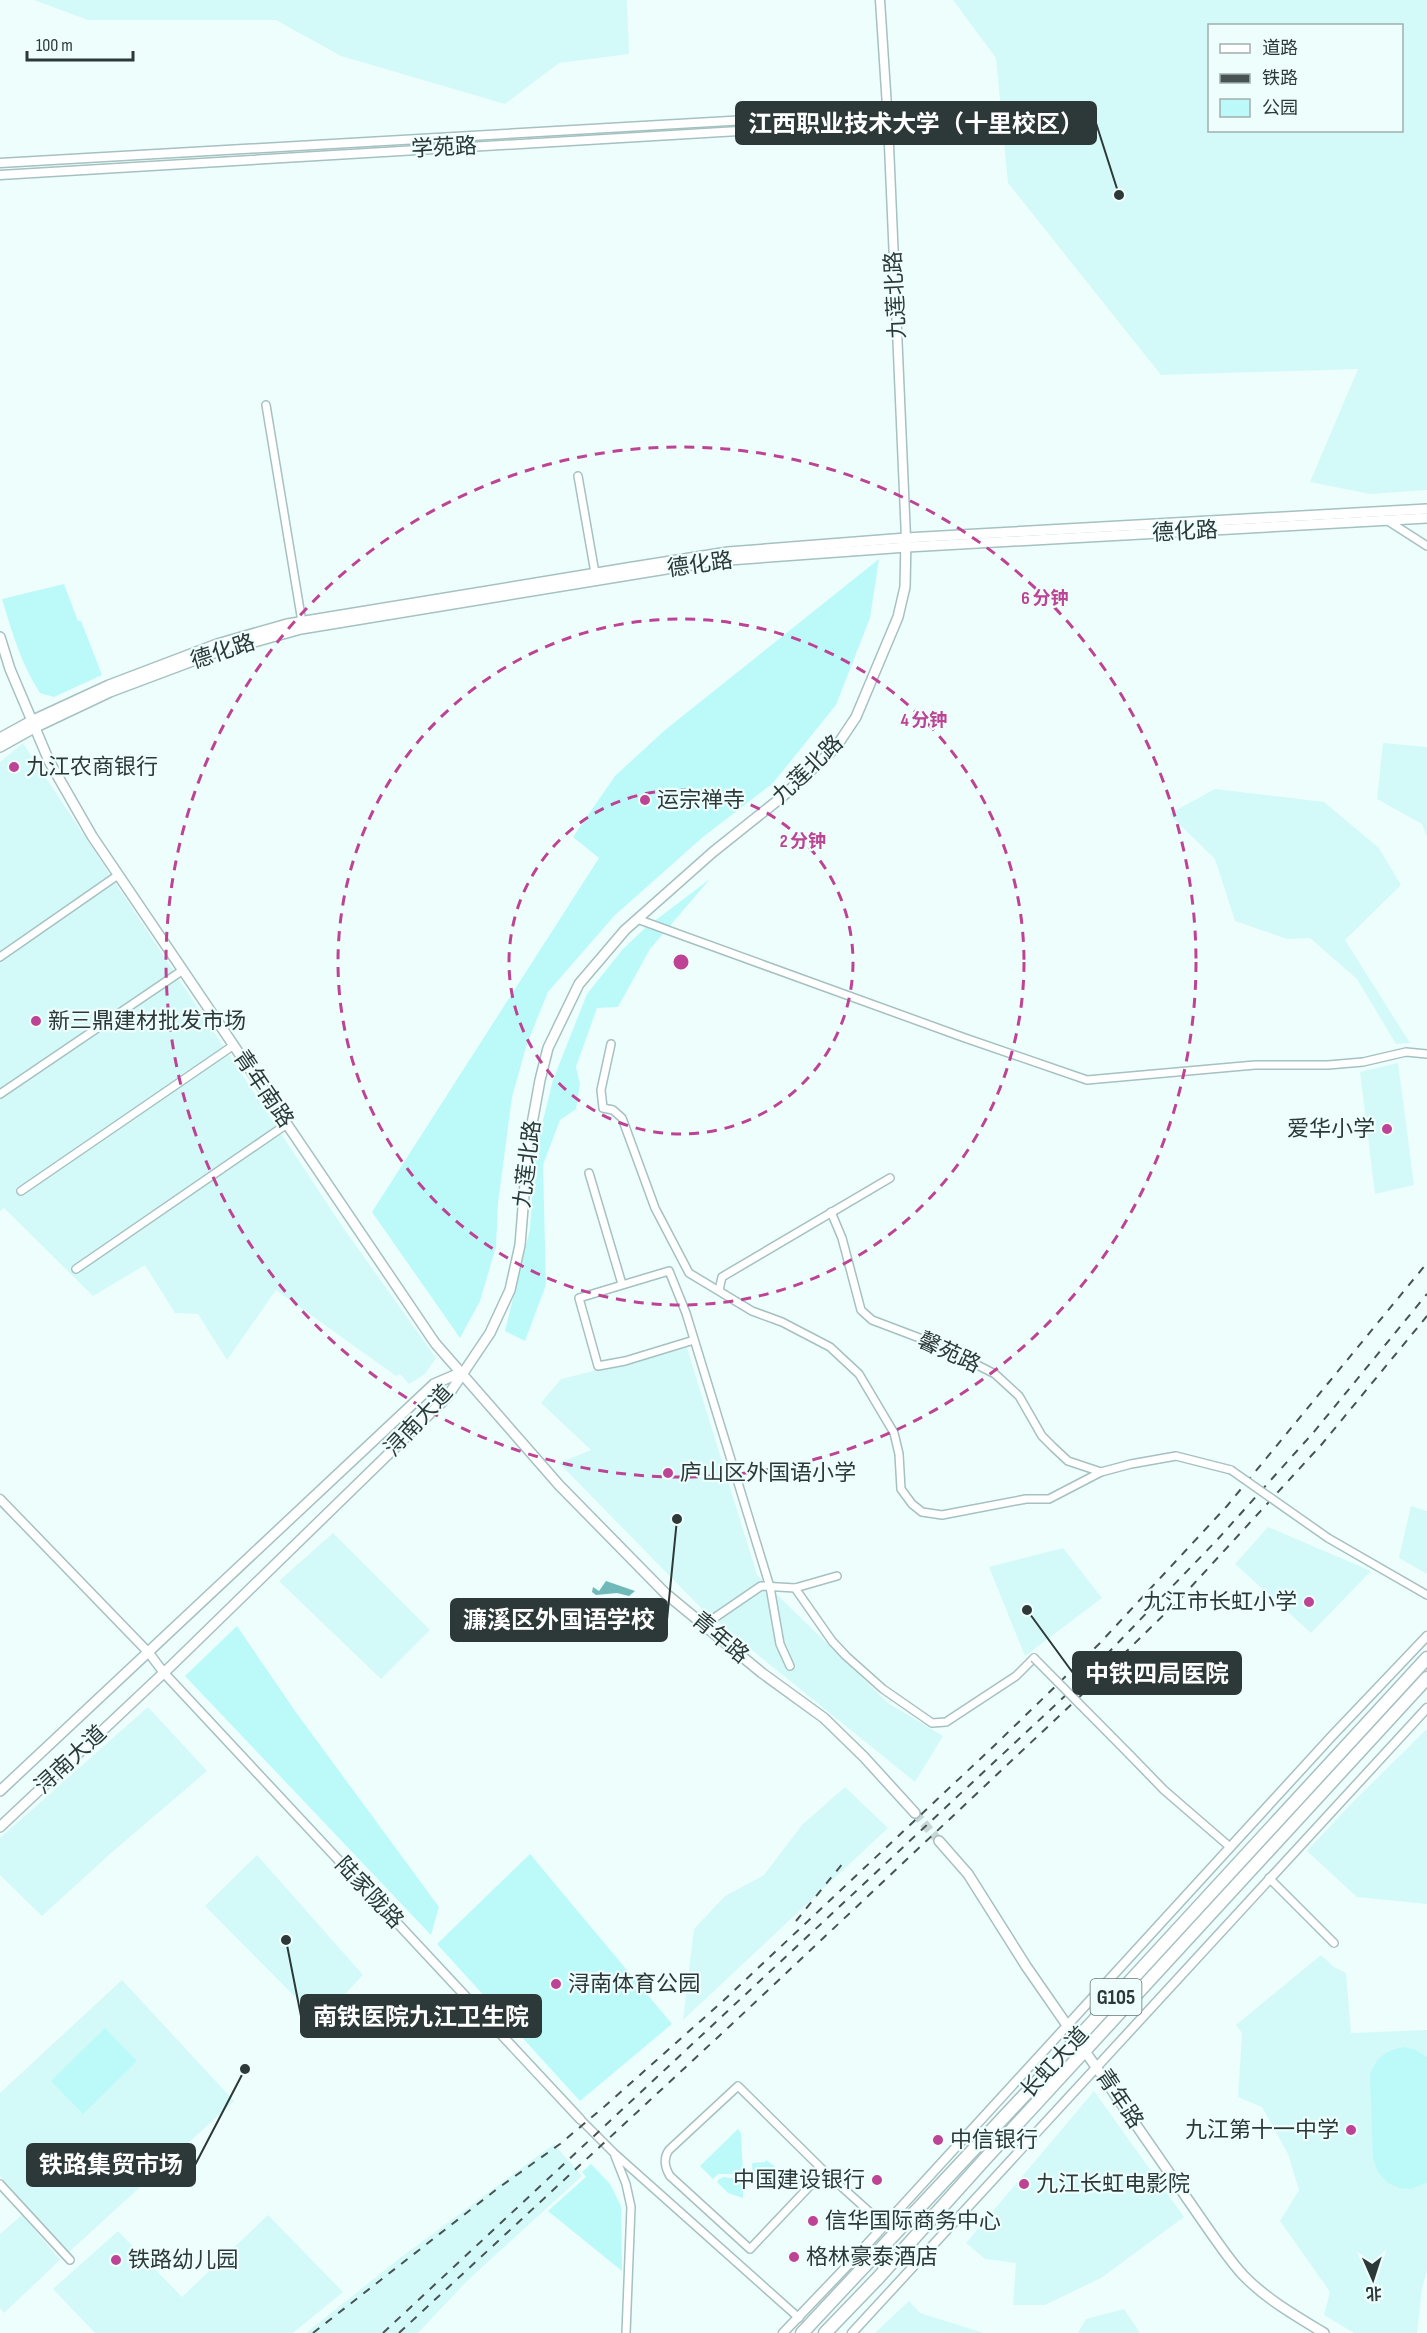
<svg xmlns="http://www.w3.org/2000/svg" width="1427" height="2333" font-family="'Sofia Sans Condensed','Noto Sans SC',sans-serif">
<rect width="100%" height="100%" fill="#edfefd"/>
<g fill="#d3faf9" fill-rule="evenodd">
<path d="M34 0H627L629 54 559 63 505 104 341 56 276 20H88Z"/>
<path d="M953 0H1427V490L1370 494 1310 482 1358 369 1161 375 1008 183 996 58ZM1210 26H1402V130H1210Z"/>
<path d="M23 743 342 1226 431 1351 436 1358 425 1374 409 1384 400 1374 396 1376 276 1290 227 1360 198 1314 175 1313 145 1265 93 1296 4 1208 0 1211V762Z"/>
<path d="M1383 743 1427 747V837L1422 824 1377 799Z"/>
<path d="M1215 789 1324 802 1379 848 1401 885 1345 940 1410 1043 1396 1044 1357 979 1310 938 1287 939 1235 921 1215 859 1169 814Z"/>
<path d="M1398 1063 1414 1185 1375 1194 1360 1072Z"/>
<path d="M687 1348 757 1575 888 1703 943 1736 915 1782 705 1612 559 1463 591 1450 541 1403 561 1379Z"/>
<path d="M1411 1506 1427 1511V1574L1399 1558Z"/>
<path d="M1268 1527 1371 1571 1311 1633 1235 1564Z"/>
<path d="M333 1533 430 1630 381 1679 279 1581Z"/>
<path d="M1063 1548 1102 1598 1025 1656 989 1567Z"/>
<path d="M148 1707 207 1771 111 1853 42 1916 0 1875V1838Z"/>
<path d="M1427 1729V1904L1357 1897 1307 1851 1349 1806Z"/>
<path d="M845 1787 888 1828 683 2020 694 1929 725 1896 764 1875 802 1825Z"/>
<path d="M257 1855 363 1975 319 2021 205 1906Z"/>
<path d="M1321 1955 1334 1967 1346 1973 1351 2033 1427 2030V2271L1422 2288 1417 2333H1354L1324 2315 1330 2292 1280 2221 1299 2190 1288 2154 1262 2107 1238 2097 1242 2033 1236 2025Z"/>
<path d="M122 1980 234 2101 69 2252 0 2176V2093Z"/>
<path d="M1094 2091 1184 2217 1101 2278 1045 2305H1013L1016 2263 985 2259 966 2243Z"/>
<path d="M554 2144 582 2176 468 2280 418 2333H306L400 2258Z"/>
<path d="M22 2215 60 2260 4 2313 0 2308V2234Z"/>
<path d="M268 2215 343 2292 293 2333H95L53 2289 118 2231 182 2297Z"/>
<path d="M909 2301 920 2313 984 2333H875Z"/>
<path d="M1124 2309 1140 2333H1078L1086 2319Z"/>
</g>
<g fill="#bcfaf9">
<path d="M879 559 870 618 836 705 773 783 703 837 614 916 548 992 527 1044 512 1097 498 1203 496 1247 480 1301 460 1338 372 1212 599 858 573 837 615 776 665 730Z"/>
<path d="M64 584 78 621H81L102 675 54 697 40 693C21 664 12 632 2 599Z"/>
<path d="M710 879 650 949 618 1007 597 1008 576 1067 580 1084 576 1109 560 1120 543 1165 546 1285 525 1341 505 1331 530 1229 535 1153 553 1080 587 994 622 950 644 929Z"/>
<path d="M237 1626 295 1711 439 1907 431 1935 185 1676Z"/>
<path d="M530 1854 672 2024 580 2101 437 1944Z"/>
<path d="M105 2028 137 2061 83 2114 51 2081Z"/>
<path d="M1403 2047 1414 2049 1427 2057V2183L1411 2189 1399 2188 1388 2183 1378 2172 1373 2159 1370 2075C1376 2057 1385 2051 1403 2047Z"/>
<path d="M738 2129 741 2133 743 2174H718L713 2179 700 2166Z"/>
<path d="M766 2160 778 2169V2174L772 2179 753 2181 752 2163 765 2162Z"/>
<path d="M591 2164 610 2184 621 2206 622 2271 548 2211 586 2177 582 2172Z"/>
<path d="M724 2177 743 2180V2198L728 2193 717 2182 719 2179Z"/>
</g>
<path fill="#6fbab9" d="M606 1581 635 1591 629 1596 617 1593 596 1595 592 1592 593 1587 599 1591Z"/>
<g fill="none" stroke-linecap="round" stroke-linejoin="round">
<path stroke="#c7d7d6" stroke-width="9" stroke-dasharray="9 4.5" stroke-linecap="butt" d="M915 1813 939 1841"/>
<defs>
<g id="minor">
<path d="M266 405 302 622"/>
<path d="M578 476 595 573"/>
<path d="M1388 521 1427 546"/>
<path d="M637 919 965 1038 1087 1080 1255 1065H1328L1363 1062 1406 1052 1427 1054"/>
<path d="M0 957 118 875"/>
<path d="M611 1044 601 1090 603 1108 613 1110 622 1118 655 1208 689 1273 752 1311 782 1322 830 1347 859 1374 894 1433 899 1454 901 1489 912 1504 922 1512 942 1515 1026 1499H1049L1101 1472 1131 1464 1176 1456 1231 1470"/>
<path d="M0 1094 183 970"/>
<path d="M589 1173 622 1284"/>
<path d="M21 1191 234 1045"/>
<path d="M831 1212 842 1238 861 1310 872 1320 938 1345 995 1374 1019 1396 1042 1436 1053 1447 1068 1461 1101 1472"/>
<path d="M76 1269 287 1124"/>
<path d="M719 1290 722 1277 890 1178"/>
<path d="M694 1340 625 1361 598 1366 579 1298 669 1271 686 1313 770 1587 780 1644 790 1666"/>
<path d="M1328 1538 1427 1595"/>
<path d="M795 1588 832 1641 846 1656 883 1689 932 1723 946 1722 1016 1676 1034 1658"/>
<path d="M704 1625 761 1586 795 1588 837 1576"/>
<path d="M1130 1755 1164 1790 1230 1847"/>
<path d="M1269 1878 1334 1943"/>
<path d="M580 2119 614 2153 799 2318"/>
<path d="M615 2156 626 2184 631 2207 626 2333"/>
<path d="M824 2171 750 2249 670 2176C665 2168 663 2158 669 2150L738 2086 824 2171 884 2225"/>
<path d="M0 2184 70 2260"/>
</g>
<g id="tertiary">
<path d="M880 0 888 122 906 538"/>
<path d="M0 163 887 112"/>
<path d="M0 175 888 122"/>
<path d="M0 1499 149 1653 164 1673 580 2119"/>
<path d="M783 2333 849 2264 1331 1737 1427 1636"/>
<path d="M852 2333 1427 1708"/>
</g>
<g id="secondary">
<path d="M0 637 10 669 49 761 92 836 435 1343 559 1485 665 1593 762 1673 824 1718 864 1757 915 1813"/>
<path d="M0 738 31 721 109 685 217 644 287 624 633 567 728 552 906 538 1427 509"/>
<path d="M0 747 34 728 110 692 214 653 301 629 715 561 907 547 1427 518"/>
<path d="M0 1791 434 1384 462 1372"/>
<path d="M0 1827 171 1666 447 1397 490 1333 510 1290 520 1245 528 1146 540 1080 548 1048 579 984 625 930 713 852 782 797 836 747 856 717 898 617 905 587 906 538"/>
<path d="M939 1841 968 1874 1026 1966 1211 2233C1221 2247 1231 2262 1243 2275 1266 2299 1296 2316 1324 2333"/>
</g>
<g id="trunk">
<path d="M802 2333 1077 2039 1427 1658"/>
<path d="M825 2333 878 2278 985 2159 1427 1678"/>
</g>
</defs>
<use href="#minor" stroke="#a5c1c0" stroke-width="10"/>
<use href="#tertiary" stroke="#a5c1c0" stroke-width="11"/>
<use href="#secondary" stroke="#a5c1c0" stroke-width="12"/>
<use href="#trunk" stroke="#a5c1c0" stroke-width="15"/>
<use href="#minor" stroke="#fff" stroke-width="7"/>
<use href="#tertiary" stroke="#fff" stroke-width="8"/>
<use href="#secondary" stroke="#fff" stroke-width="9"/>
<use href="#trunk" stroke="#fff" stroke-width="12"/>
<g stroke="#465352" stroke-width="2" stroke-dasharray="8 8" stroke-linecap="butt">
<path d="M796 1921 843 1863"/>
<path d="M313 2333 497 2189 560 2144 605 2106 723 2001 996 1744 1099 1644 1227 1506 1427 1263"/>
<path d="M383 2333 1081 1681 1217 1540 1313 1433 1427 1294"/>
<path d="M399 2333 731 2025 1092 1685 1179 1600 1322 1444 1427 1316"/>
</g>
<defs>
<g id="minor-bridge">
<path d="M1231 1470 1328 1538"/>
<path d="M1034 1658 1130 1755"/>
</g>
</defs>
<use href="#minor-bridge" stroke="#a5c1c0" stroke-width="10" stroke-linecap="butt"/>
<use href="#minor-bridge" stroke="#fff" stroke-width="7"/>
</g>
<g fill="none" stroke="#be4394" stroke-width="3" stroke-dasharray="10 8">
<circle cx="681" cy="962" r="172"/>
<circle cx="681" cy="962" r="343"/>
<circle cx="681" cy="962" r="515"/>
</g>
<g fill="#be4394" stroke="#edfefd" stroke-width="2">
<circle cx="14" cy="767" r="6"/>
<circle cx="645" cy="800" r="6"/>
<circle cx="36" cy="1021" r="6"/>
<circle cx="1387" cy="1129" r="6"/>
<circle cx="668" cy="1473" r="6"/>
<circle cx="1309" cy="1602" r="6"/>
<circle cx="556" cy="1984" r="6"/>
<circle cx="1351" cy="2130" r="6"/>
<circle cx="938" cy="2140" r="6"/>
<circle cx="877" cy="2180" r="6"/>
<circle cx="1024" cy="2184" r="6"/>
<circle cx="813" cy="2221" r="6"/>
<circle cx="794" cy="2257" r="6"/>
<circle cx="116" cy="2260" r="6"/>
</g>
<g text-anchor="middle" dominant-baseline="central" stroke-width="4.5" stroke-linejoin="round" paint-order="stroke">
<rect fill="#edfefd" stroke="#677473" stroke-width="1.5" x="1090.5" y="1979" width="51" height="36" rx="4.5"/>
<g font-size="21" font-weight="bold" fill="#2d3938">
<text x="1116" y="1997">G105</text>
</g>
<g font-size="22" fill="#2d3938" stroke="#edfefd">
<text transform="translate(444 148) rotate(-3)">学苑路</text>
<text transform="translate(896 295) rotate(-93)">九莲北路</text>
<text transform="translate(1185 532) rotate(-3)">德化路</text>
<text transform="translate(700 565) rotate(-8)">德化路</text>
<text transform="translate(223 652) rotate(-18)">德化路</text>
<text transform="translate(808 770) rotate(-44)">九莲北路</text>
<text transform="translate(263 1089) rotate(56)">青年南路</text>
<text transform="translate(528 1164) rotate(-83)">九莲北路</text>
<text transform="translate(949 1353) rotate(25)">馨苑路</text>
<text transform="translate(419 1421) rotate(-47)">浔南大道</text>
<text transform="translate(720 1638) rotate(40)">青年路</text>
<text transform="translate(71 1760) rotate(-43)">浔南大道</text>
<text transform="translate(369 1893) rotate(47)">陆家陇路</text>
<text transform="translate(1055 2063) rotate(-47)">长虹大道</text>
<text transform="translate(1119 2099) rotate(56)">青年路</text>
</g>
<g font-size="22" fill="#2d3938" stroke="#edfefd" text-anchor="start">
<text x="26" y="767">九江农商银行</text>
<text x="657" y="800">运宗禅寺</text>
<text x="48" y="1021">新三鼎建材批发市场</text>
<text x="1375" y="1129" text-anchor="end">爱华小学</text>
<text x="680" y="1473">庐山区外国语小学</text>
<text x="1297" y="1602" text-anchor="end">九江市长虹小学</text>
<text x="568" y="1984">浔南体育公园</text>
<text x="1339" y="2130" text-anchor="end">九江第十一中学</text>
<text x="950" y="2140">中信银行</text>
<text x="865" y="2180" text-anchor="end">中国建设银行</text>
<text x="1036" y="2184">九江长虹电影院</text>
<text x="825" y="2221">信华国际商务中心</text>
<text x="806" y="2257">格林豪泰酒店</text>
<text x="128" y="2260">铁路幼儿园</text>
</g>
</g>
<circle cx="681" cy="962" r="9" fill="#be4394" stroke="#edfefd" stroke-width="3"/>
<g font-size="18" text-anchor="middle" font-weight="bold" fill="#be4394" stroke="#edfefd" stroke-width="4.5" stroke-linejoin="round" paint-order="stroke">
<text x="1045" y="604">6 分钟</text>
<text x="924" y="726">4 分钟</text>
<text x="803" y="847">2 分钟</text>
</g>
<path fill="none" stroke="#2d3938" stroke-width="2" d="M1119 195L1096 123M677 1519L667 1620M1027 1610L1073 1673M286 1940L301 2016M245 2069L195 2165"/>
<g fill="#2d3938" stroke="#edfefd" stroke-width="2">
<circle cx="1119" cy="195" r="6"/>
<circle cx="677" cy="1519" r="6"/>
<circle cx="1027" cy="1610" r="6"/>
<circle cx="286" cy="1940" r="6"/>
<circle cx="245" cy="2069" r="6"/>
</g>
<g fill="#2d3938" stroke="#2d3938" stroke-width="2">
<rect x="736" y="102" width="360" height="42" rx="6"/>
<rect x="451" y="1599" width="216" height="42" rx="6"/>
<rect x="1073" y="1652" width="168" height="42" rx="6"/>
<rect x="301" y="1995" width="240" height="42" rx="6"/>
<rect x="27" y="2144" width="168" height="42" rx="6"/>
</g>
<g font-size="24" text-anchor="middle" font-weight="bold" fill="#fff">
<text x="916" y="132">江西职业技术大学（十里校区）</text>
<text x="559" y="1628">濂溪区外国语学校</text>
<text x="1157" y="1682">中铁四局医院</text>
<text x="421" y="2025">南铁医院九江卫生院</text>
<text x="111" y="2173">铁路集贸市场</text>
</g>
<rect x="1208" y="24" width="195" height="108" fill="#edfefd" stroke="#a0afae" stroke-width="1.5"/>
<rect x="1220" y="44" width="30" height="9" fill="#ffffff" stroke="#a0afae" stroke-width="1.5"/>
<text x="1262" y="54" font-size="18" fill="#2d3938">道路</text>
<rect x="1220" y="74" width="30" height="9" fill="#465352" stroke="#a0afae" stroke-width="1.5"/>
<text x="1262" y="84" font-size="18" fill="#2d3938">铁路</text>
<rect x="1220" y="99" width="30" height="18" fill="#bcfaf9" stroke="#a0afae" stroke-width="1.5"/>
<text x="1262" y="114" font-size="18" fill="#2d3938">公园</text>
<g transform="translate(1373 2279) rotate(177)" stroke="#edfefd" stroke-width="4.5" paint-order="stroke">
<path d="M0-4.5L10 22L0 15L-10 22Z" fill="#2d3938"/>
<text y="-9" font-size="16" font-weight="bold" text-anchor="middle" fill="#2d3938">北</text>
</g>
<path d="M27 51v9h106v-9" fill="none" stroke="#2d3938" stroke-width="3"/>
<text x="36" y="51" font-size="18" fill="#2d3938" stroke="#edfefd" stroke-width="4.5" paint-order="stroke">100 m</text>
</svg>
